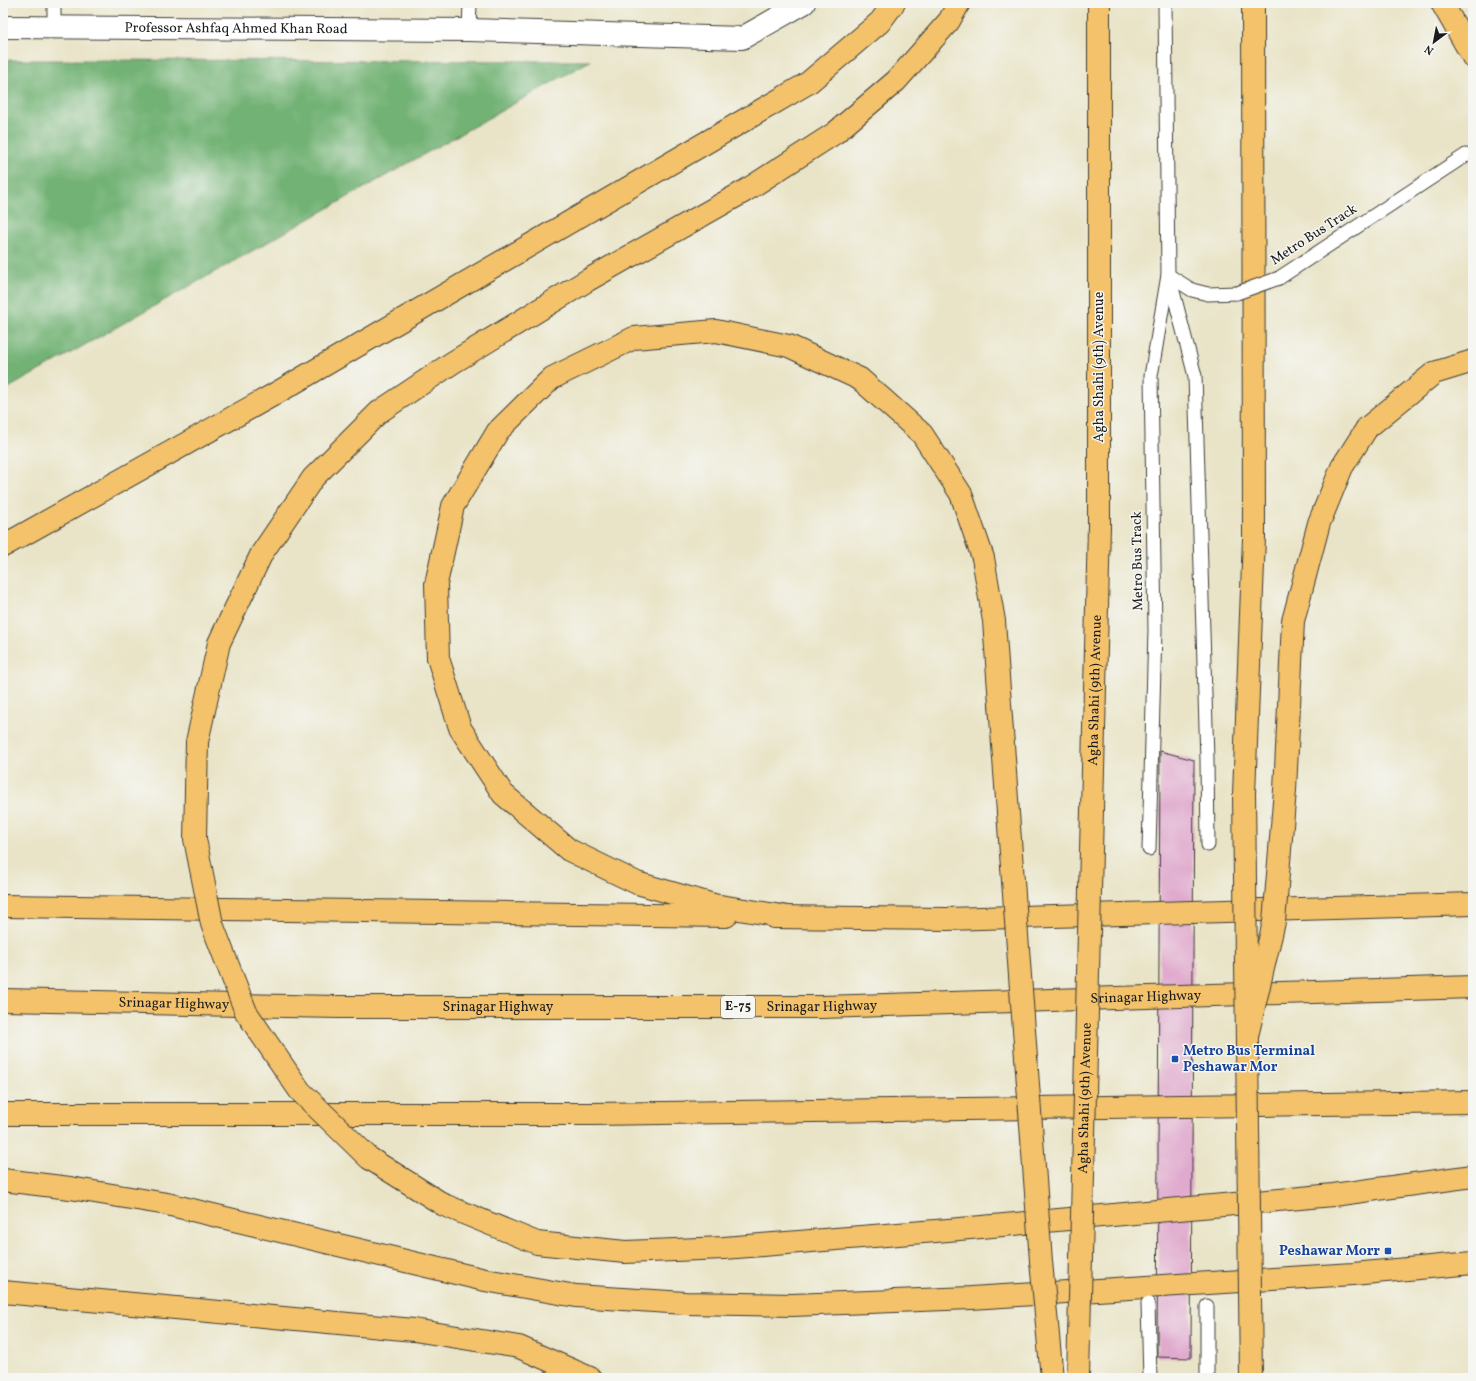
<svg xmlns="http://www.w3.org/2000/svg" width="1476" height="1381" font-family="Vollkorn,serif">
<rect width="100%" height="100%" fill="#f6f6f2"/>
<filter id="ink" filterUnits="userSpaceOnUse"><feTurbulence type="fractalNoise" baseFrequency=".025" numOctaves="2"/><feDisplacementMap in="SourceGraphic" scale="8" xChannelSelector="R" yChannelSelector="G"/><feConvolveMatrix kernelMatrix="1 2 1 2 8 2 1 2 1" color-interpolation-filters="sRGB"/></filter>
<filter id="wash" filterUnits="userSpaceOnUse"><feTurbulence type="fractalNoise" baseFrequency=".012" numOctaves="4" result="noise"/><feDisplacementMap in="SourceGraphic" scale="16" xChannelSelector="R" yChannelSelector="G"/><feGaussianBlur stdDeviation="0.9" result="paint"/><feColorMatrix in="noise" values="0 0 0 0 0 0 0 0 0 0 0 0 0 0 0 0 0 1.4 0 .05"/><feComposite in="paint" operator="in"/></filter>
<g filter="url(#wash)">
<rect width="100%" height="100%" fill="#e9e4c7"/>
<path fill="#72b274" stroke="#476748" d="M3 60 590 61 3 391Z"/>
<g id="blocks">
<path fill="#e0aace" d="M1160 751 1194 760 1191 1358 1157 1357Z"/>
</g>
</g>
<g filter="url(#ink)">
<use href="#blocks" fill-opacity="0" stroke="#3b3a36" stroke-width="1"/>
<g fill="none" stroke-linecap="round" stroke-linejoin="round">
<defs>
<g id="service">
<path d="M54 3V27"/>
<path d="M469 30 470 3"/>
<path d="M1168 275 1192 290 1208 294 1237 293"/>
<path d="M1279 278 1466 155"/>
<path d="M1170 280 1195 376 1207 759 1208 845"/>
<path d="M1149 849 1155 630 1151 376 1168 275 1165 3"/>
<path d="M1148 1303 1150 1378"/>
<path d="M1207 1306V1378"/>
</g>
<g id="tertiary">
<path id="s1" d="M3 27 469 30 742 38 804 3"/>
</g>
<g id="primary">
<path d="M1253 3 1254 538"/>
<path d="M1099 526V3"/>
</g>
<g id="trunk">
<path d="M1442 3 1473 57"/>
<path d="M1367 428 1434 373 1473 361"/>
<path d="M3 546 273 395 808 83 880 22 894 3"/>
<path d="M197 742 219 643 262 553 313 478 379 412 452 363 588 280 745 191 835 133 896 81 949 21 959 3"/>
<path d="M3 906 726 916"/>
<path d="M774 917 947 919 1473 904"/>
<path d="M788 917 714 905 637 883 569 850 503 794 460 728 438 658 436 584 453 506 498 431 552 378 634 338 716 331 789 346 860 379 922 434 961 494 983 558 994 621 1000 704"/>
<path id="s2" d="M3 1000 338 1007H822L1473 987"/>
<path d="M3 1114H592L1473 1102"/>
<path d="M3 1180 70 1188 167 1204 485 1280 576 1296 685 1303 792 1305 971 1298 1353 1274 1473 1263"/>
<path d="M444 1205 537 1243 625 1252 724 1248 948 1230 1333 1195 1473 1176"/>
<path d="M3 1292 414 1330 519 1347 590 1378"/>
</g>
</defs>
<use href="#service" stroke="#3b3a36" stroke-width="15"/>
<use href="#tertiary" stroke="#3b3a36" stroke-width="24"/>
<use href="#primary" stroke="#3b3a36" stroke-width="24"/>
<use href="#trunk" stroke="#3b3a36" stroke-width="24"/>
<use href="#service" stroke="#fff" stroke-width="13"/>
<use href="#tertiary" stroke="#fff" stroke-width="22"/>
<use href="#primary" stroke="#f3c26a" stroke-width="22"/>
<use href="#trunk" stroke="#f3c26a" stroke-width="22"/>
<defs>
<path id="service-bridge" d="M1237 293 1279 278"/>
<g id="primary-bridge">
<path id="s3" d="M1078 1378 1099 526"/>
<path d="M1251 1378 1244 794 1254 538"/>
</g>
<g id="trunk-bridge">
<path d="M1000 704 1041 1261 1052 1378"/>
<path d="M197 742 195 839 212 924 246 1012 300 1091 369 1158 444 1205"/>
<path d="M1247 1036 1274 922 1285 790 1293 621 1319 523 1342 467 1367 428"/>
</g>
</defs>
<use href="#service-bridge" stroke="#3b3a36" stroke-width="15" stroke-linecap="butt"/>
<use href="#primary-bridge" stroke="#3b3a36" stroke-width="24" stroke-linecap="butt"/>
<use href="#trunk-bridge" stroke="#3b3a36" stroke-width="24" stroke-linecap="butt"/>
<use href="#service-bridge" stroke="#fff" stroke-width="13"/>
<use href="#primary-bridge" stroke="#f3c26a" stroke-width="22"/>
<use href="#trunk-bridge" stroke="#f3c26a" stroke-width="22"/>
</g>
</g>
<g fill="#1a4fb4" stroke="#f6f6f2" stroke-width="1.5">
<rect x="1171" y="1055" width="8" height="8" rx="2"/>
<rect x="1384" y="1247" width="8" height="8" rx="2"/>
</g>
<g text-anchor="middle" dominant-baseline="central" stroke-width="3" stroke-linejoin="round" paint-order="stroke">
<rect fill="#f6f6f2" stroke="#5d5d5c" stroke-width="1" x="721" y="996" width="34" height="22" rx="3"/>
<g font-size="13" font-weight="bold" fill="#1c1c1c">
<text x="738" y="1007">E-75</text>
</g>
<g font-size="14" fill="#1c1c1c" stroke="#f6f6f2">
<text stroke="none"><textPath href="#s1" startOffset="233">Professor Ashfaq Ahmed Khan Road</textPath></text>
<text transform="translate(1314 235) rotate(-33)">Metro Bus Track</text>
<text transform="translate(1099 367) rotate(-90)">Agha Shahi (9th) Avenue</text>
<text transform="translate(1138 561) rotate(-91)">Metro Bus Track</text>
<text stroke="none"><textPath href="#s3" startOffset="688">Agha Shahi (9th) Avenue</textPath></text>
<text stroke="none"><textPath href="#s2" startOffset="1143">Srinagar Highway</textPath></text>
<text stroke="none"><textPath href="#s2" startOffset="171">Srinagar Highway</textPath></text>
<text stroke="none"><textPath href="#s2" startOffset="819">Srinagar Highway</textPath></text>
<text stroke="none"><textPath href="#s2" startOffset="495">Srinagar Highway</textPath></text>
<text stroke="none"><textPath href="#s3" startOffset="280">Agha Shahi (9th) Avenue</textPath></text>
</g>
<g font-size="14" font-weight="bold" fill="#164399" stroke="#f6f6f2" text-anchor="start">
<text x="1183" y="1051">Metro Bus Terminal<tspan x="1183" dy="16">Peshawar Mor</tspan></text>
<text x="1380" y="1251" text-anchor="end">Peshawar Morr</text>
</g>
</g>
<rect width="1476" height="1381" fill="none" stroke="#f6f6f2" stroke-width="16"/>
<g transform="translate(1434 42) rotate(212)" stroke="#f6f6f2" stroke-width="3" paint-order="stroke">
<path d="M0-3L7 15L0 10L-7 15Z" fill="#1c1c1c"/>
<text y="-6" font-size="11" font-weight="bold" text-anchor="middle" fill="#1c1c1c">N</text>
</g>
</svg>
